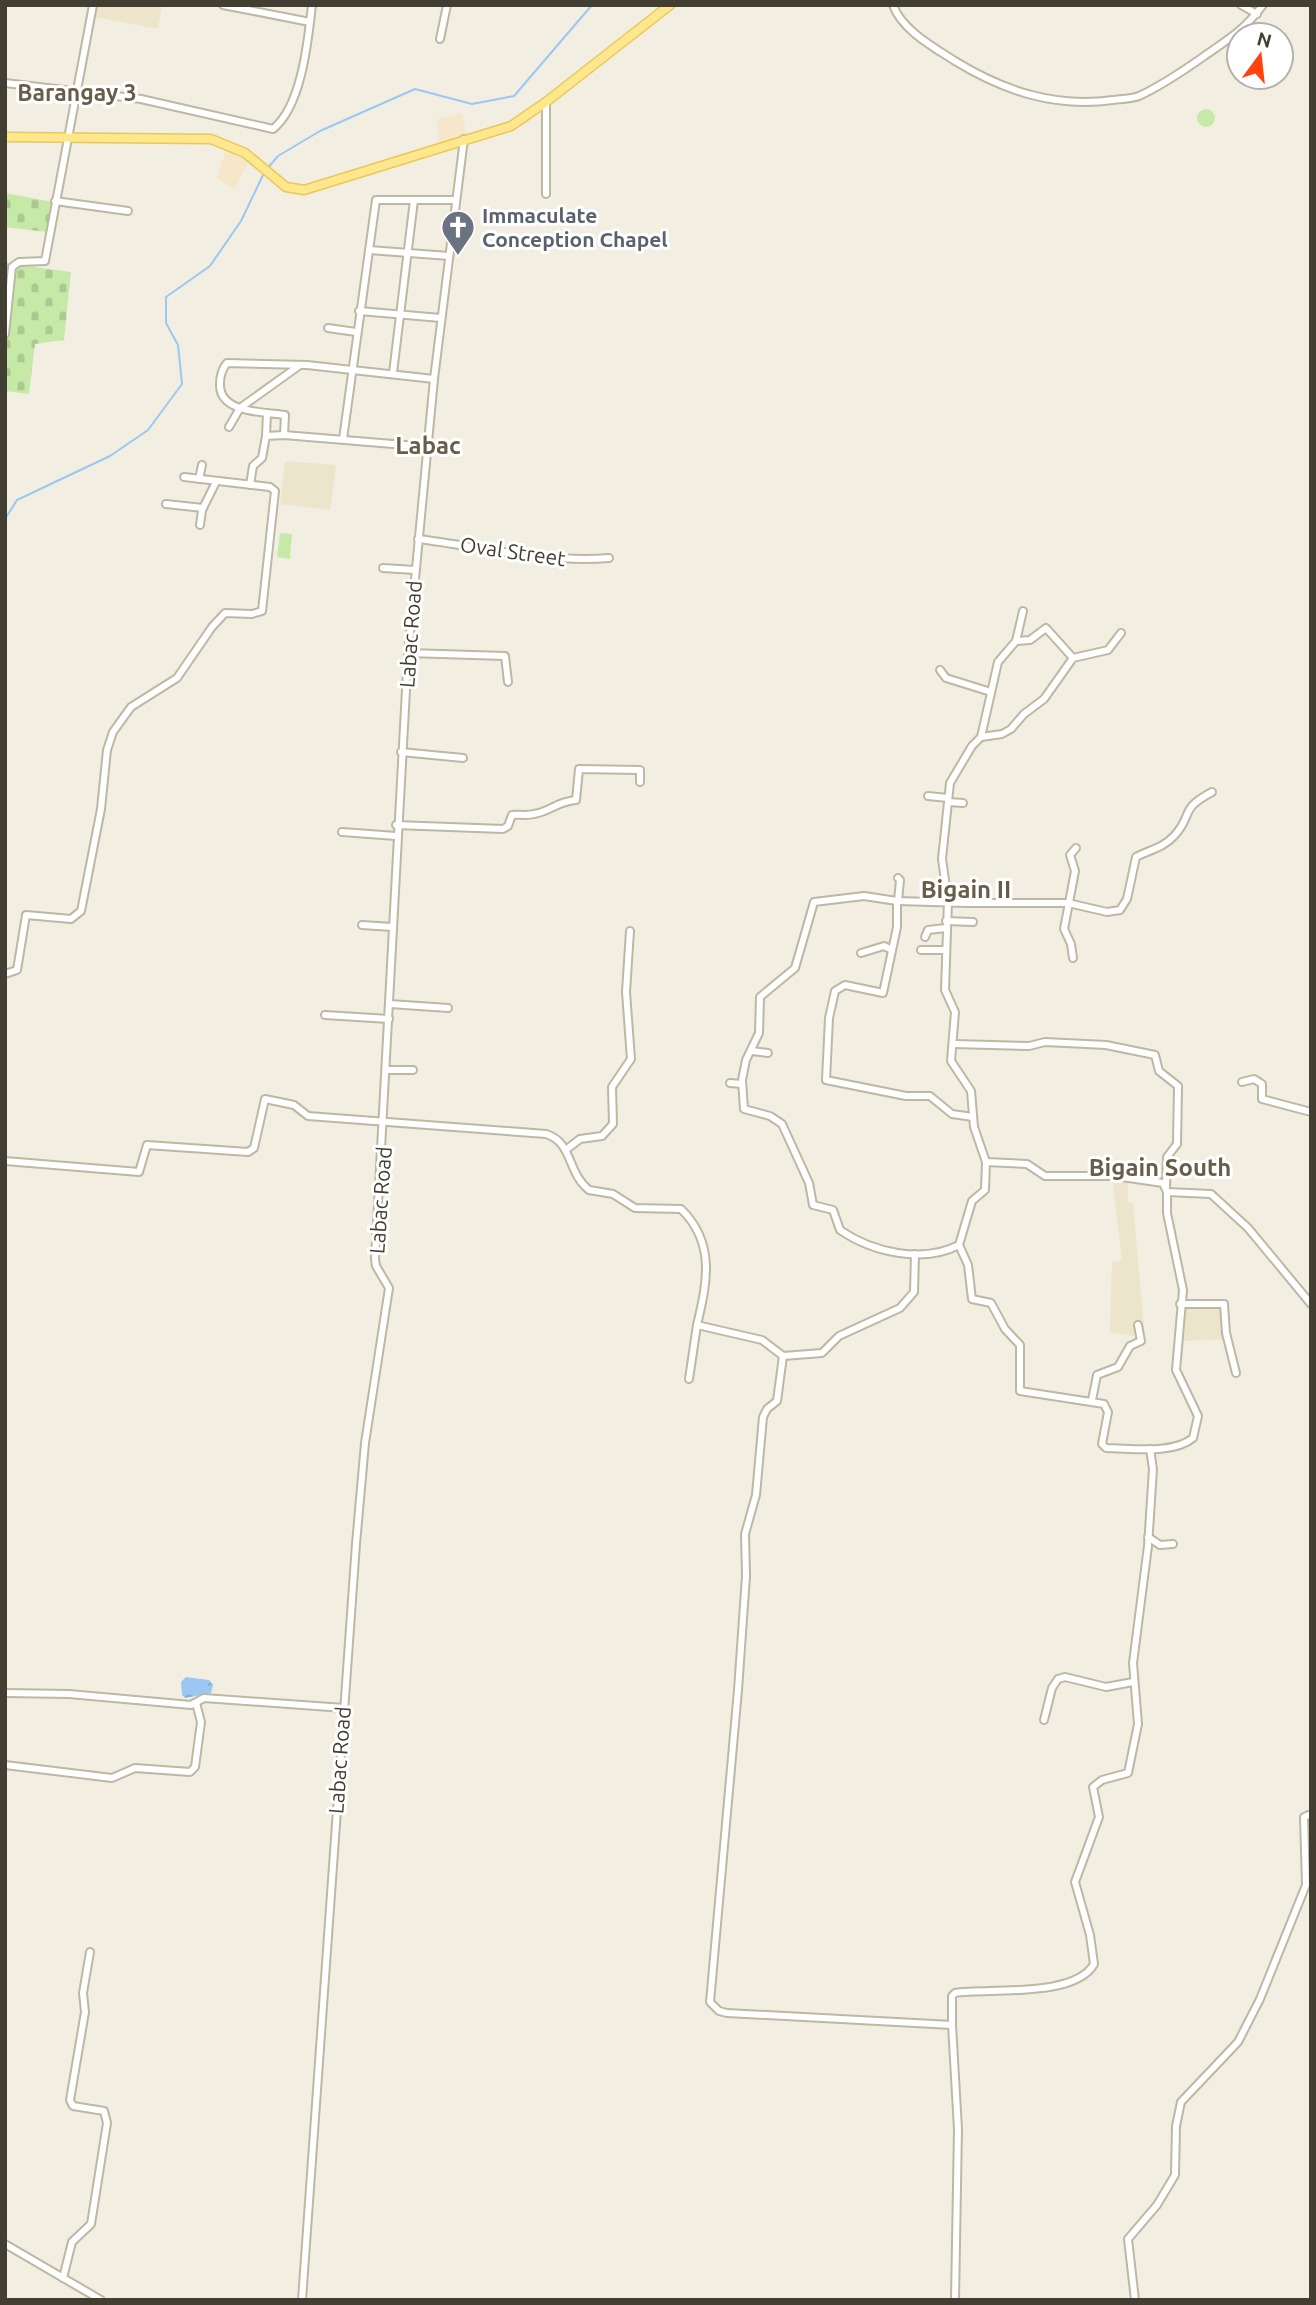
<svg xmlns="http://www.w3.org/2000/svg" width="1316" height="2305" font-family="Ubuntu,sans-serif">
<defs>
<pattern id="cemetery-stones" width="16" height="16" patternUnits="userSpaceOnUse" patternTransform="scale(1.75)"><rect width="16" height="16" fill="#c7e9a8"/><path d="M2 7V4a2 2 0 0 1 4 0v3zM10 15v-3a2 2 0 0 1 4 0v3z" fill="#acc991"/></pattern>
<pattern id="water-ripples" width="26" height="14" patternUnits="userSpaceOnUse" patternTransform="scale(1.75)"><rect width="26" height="14" fill="#9ac8f3"/><path d="M2 4q2-2 4 0t4 0M15 11q2-2 4 0t4 0" fill="none" stroke="#7fa4c5"/></pattern>
</defs>
<rect width="100%" height="100%" fill="#f2eee2"/>
<g fill="#f6e7cb">
<path d="M462 113 467 135 439 143 437 119Z"/>
<path d="M226 150 248 162 235 190 217 178Z"/>
</g>
<g fill="#ece5cb">
<path d="M96 5H162L158 29 94 17Z"/>
<path d="M285 461 336 465 330 510 280 504Z"/>
<path d="M1112 1178H1128V1202L1133 1204 1145 1338 1110 1332 1112 1262 1122 1260Z"/>
<path d="M1183 1305 1225 1306 1226 1339 1183 1341Z"/>
</g>
<g fill="url(#cemetery-stones)">
<path d="M5 193 53 202 47 232 5 227Z"/>
<path d="M5 263 71 272 64 340 35 344 29 394 5 391Z"/>
</g>
<g fill="#c7e9a8">
<circle cx="1206" cy="118" r="9"/>
<path d="M280 533 292 534 290 559 277 557Z"/>
</g>
<path fill="url(#water-ripples)" d="M186 1677 209 1680 213 1685 211 1693 185 1698 182 1695 181 1682Z"/>
<g fill="none" stroke-linecap="round" stroke-linejoin="round">
<g stroke="#9ac8f3" stroke-width="2">
<path d="M267 169 278 156 320 131 415 89 472 104 514 96 592 5"/>
<path d="M5 519 17 500 110 456 148 430 182 384 178 345 166 323V297L210 266 241 221 264 173"/>
</g>
<defs>
<g id="minor">
<path d="M223 5 310 22"/>
<path d="M893 5C902 30 933 47 955 61 1004 91 1055 108 1113 100 1121 99 1131 99 1139 96 1161 86 1183 71 1203 57 1230 38 1242 32 1263 5"/>
<path d="M1241 5 1257 14"/>
<path d="M440 39 447 5"/>
<path d="M5 83 141 99 273 129C302 106 308 40 312 5"/>
<path d="M546 194V102"/>
<path d="M55 201 128 211"/>
<path d="M369 250 449 256"/>
<path d="M359 311 441 318"/>
<path d="M328 328 356 332"/>
<path d="M5 334 12 267 19 262 45 261 93 5"/>
<path d="M393 373 414 200"/>
<path d="M229 427 240 408 300 365"/>
<path d="M284 435 285 415C263 412 219 413 220 384 220 376 222 369 227 363L307 365 434 379"/>
<path d="M266 436 267 413"/>
<path d="M343 439 376 200H456"/>
<path d="M199 479 202 465"/>
<path d="M250 485 253 466 262 458 266 436 284 435 429 447"/>
<path d="M166 504 203 508"/>
<path d="M200 525 202 510 216 482"/>
<path d="M418 539C482 547 545 563 609 558"/>
<path d="M383 568 415 570"/>
<path d="M1121 633 1108 650 1073 658 1044 699 1024 714 1011 729 1002 734 981 737 972 746 950 783 942 859 948 901 945 990 955 1012 951 1061 971 1091 974 1127 986 1162 985 1190 972 1201 959 1245C922 1264 872 1252 840 1230L833 1210 813 1205 809 1183 782 1124 770 1116 744 1109 742 1080 746 1060 759 1033 760 997 795 968 814 902 864 896 897 901 968 903H1068L1107 912 1120 910 1127 899 1136 857C1149 850 1163 848 1174 836 1194 815 1178 810 1212 792"/>
<path d="M1016 641 1030 640 1046 628 1073 658"/>
<path d="M408 653 505 656 508 682"/>
<path d="M940 670 946 678 991 692"/>
<path d="M981 737 998 662 1016 641 1023 611"/>
<path d="M401 752 463 758"/>
<path d="M928 796 948 798"/>
<path d="M948 802 963 803"/>
<path d="M396 825 503 829 508 826 512 815C519 814 527 816 534 814 552 811 555 802 576 800L579 769 640 770V782"/>
<path d="M342 832 396 836"/>
<path d="M898 878 900 880 898 901"/>
<path d="M897 901V927L883 993 845 985 835 991 829 1018 826 1080 906 1096H930L952 1114 973 1117"/>
<path d="M946 921 973 922"/>
<path d="M362 925 392 927"/>
<path d="M925 937 928 930 946 928"/>
<path d="M921 950H945"/>
<path d="M861 953 884 946 890 949"/>
<path d="M1073 958 1071 944 1064 929 1075 871 1070 855 1076 848"/>
<path d="M5 974 17 970 26 915 71 919 81 911 101 809 107 750 113 732 131 707 177 678 212 627 225 613 252 614 262 611 275 491 270 487 184 477"/>
<path d="M390 1004 448 1008"/>
<path d="M325 1015 389 1019"/>
<path d="M954 1044 1029 1046 1045 1042 1106 1045 1155 1055 1159 1071 1178 1086 1177 1144 1167 1157 1166 1187"/>
<path d="M752 1051 768 1053"/>
<path d="M387 1070H413"/>
<path d="M1242 1082 1254 1079 1262 1084V1099L1311 1112"/>
<path d="M730 1083 741 1084"/>
<path d="M567 1149 580 1139 602 1136 613 1124 612 1087 631 1059 626 992 630 931"/>
<path d="M5 1161 139 1172 147 1145 248 1152 254 1148 265 1099 294 1105 308 1116 546 1134C573 1142 567 1173 589 1190L613 1194 635 1208 681 1209C716 1243 707 1283 697 1325L762 1340 783 1356 822 1353 839 1336 900 1308 914 1292 915 1254"/>
<path d="M986 1162 1027 1164 1045 1176H1115L1163 1183 1167 1192 1211 1194 1248 1228 1311 1304"/>
<path d="M959 1245 968 1265 972 1299 991 1303 1005 1329 1020 1345V1391L1104 1404 1108 1412 1102 1444 1106 1448C1131 1448 1172 1455 1193 1438L1198 1416 1176 1370 1183 1290 1167 1213V1192"/>
<path d="M1180 1304H1224L1226 1333 1236 1373"/>
<path d="M783 1356 777 1401 767 1409 763 1417 756 1495 745 1534 746 1576 738 1690 710 2002 719 2011 727 2013 952 2025 958 2129 955 2300"/>
<path d="M689 1379 697 1325"/>
<path d="M1092 1400 1097 1375 1118 1367 1130 1346 1141 1341 1138 1325"/>
<path d="M1148 1537 1160 1545 1173 1544"/>
<path d="M5 1693 69 1694 191 1705 204 1698 344 1708"/>
<path d="M1044 1720 1052 1688 1058 1679 1065 1677 1106 1687 1133 1682"/>
<path d="M5 1765 112 1778 135 1768 190 1772 195 1767 201 1722 196 1703"/>
<path d="M952 2025V1996L955 1993C990 1988 1075 1998 1094 1964L1090 1935 1075 1882 1099 1817 1093 1787 1102 1780 1128 1773 1138 1724 1133 1663 1148 1546 1153 1469 1150 1449"/>
<path d="M5 2244 101 2300"/>
<path d="M63 2278 72 2242 91 2224 107 2123 104 2111 73 2106 70 2100 85 2012 83 1993 90 1952"/>
<path d="M302 2300 356 1544 365 1443 389 1288 376 1266 375 1259 408 653 434 379 464 139"/>
<path d="M1135 2300 1128 2239 1157 2205 1175 2175 1176 2126 1181 2102 1238 2042 1260 1999 1306 1885 1304 1817 1311 1814"/>
</g>
<path id="major" d="M5 137 211 139 245 153 286 187 304 190 511 126 546 102 670 5"/>
</defs>
<use href="#minor" stroke="#bdb7a4" stroke-width="10"/>
<use href="#major" stroke="#e9c859" stroke-width="11"/>
<use href="#minor" stroke="#fff" stroke-width="6"/>
<use href="#major" stroke="#ffe78e" stroke-width="8"/>
</g>
<defs>
<symbol id="church-pin" viewBox="-11 -11 22 30"><path d="M0 17L-7.5 6A9.5 9.5 0 1 1 7.5 6Z" fill="#6b7280" stroke="#fff"/><path d="M-1.2-6h2.4v3.5h3.3v2.4h-3.3V6h-2.4V-.1h-3.3v-2.4h3.3Z" fill="#fff"/></symbol>
</defs>
<g fill-rule="evenodd">
<use href="#church-pin" x="439" y="208" width="38" height="52"/>
</g>
<g text-anchor="middle" dominant-baseline="central" stroke-width="6" stroke-linejoin="round" paint-order="stroke">
<g font-size="21" font-weight="bold" fill="#5b616d" stroke="#fff" text-anchor="start">
<text x="482" y="215">Immaculate<tspan x="482" dy="24">Conception Chapel</tspan></text>
</g>
<g font-size="21" fill="#433e32" stroke="#fff">
<text transform="translate(513 551) rotate(8)">Oval Street</text>
<text transform="translate(410 634) rotate(-86)">Labac Road</text>
<text transform="translate(380 1200) rotate(-86)">Labac Road</text>
<text transform="translate(339 1760) rotate(-86)">Labac Road</text>
</g>
<g font-size="23" font-weight="bold" fill="#675d49" stroke="#fff">
<text x="77" y="92">Barangay 3</text>
</g>
<g font-size="24" font-weight="bold" fill="#675d49" stroke="#fff">
<text x="428" y="445">Labac</text>
<text x="966" y="889">Bigain II</text>
<text x="1160" y="1167">Bigain South</text>
</g>
</g>
<rect width="1316" height="2305" fill="none" stroke="#433e32" stroke-width="14"/>
<g transform="translate(1260 56) rotate(15)"><circle r="33" fill="#ffffff" stroke="#b4b2ad" stroke-width="2"/>
<path d="M0-5L12 26L0 18L-12 26Z" fill="#ff430c"/>
<text y="-10" font-size="19" font-weight="bold" text-anchor="middle" fill="#433e32">N</text>
</g>
</svg>
